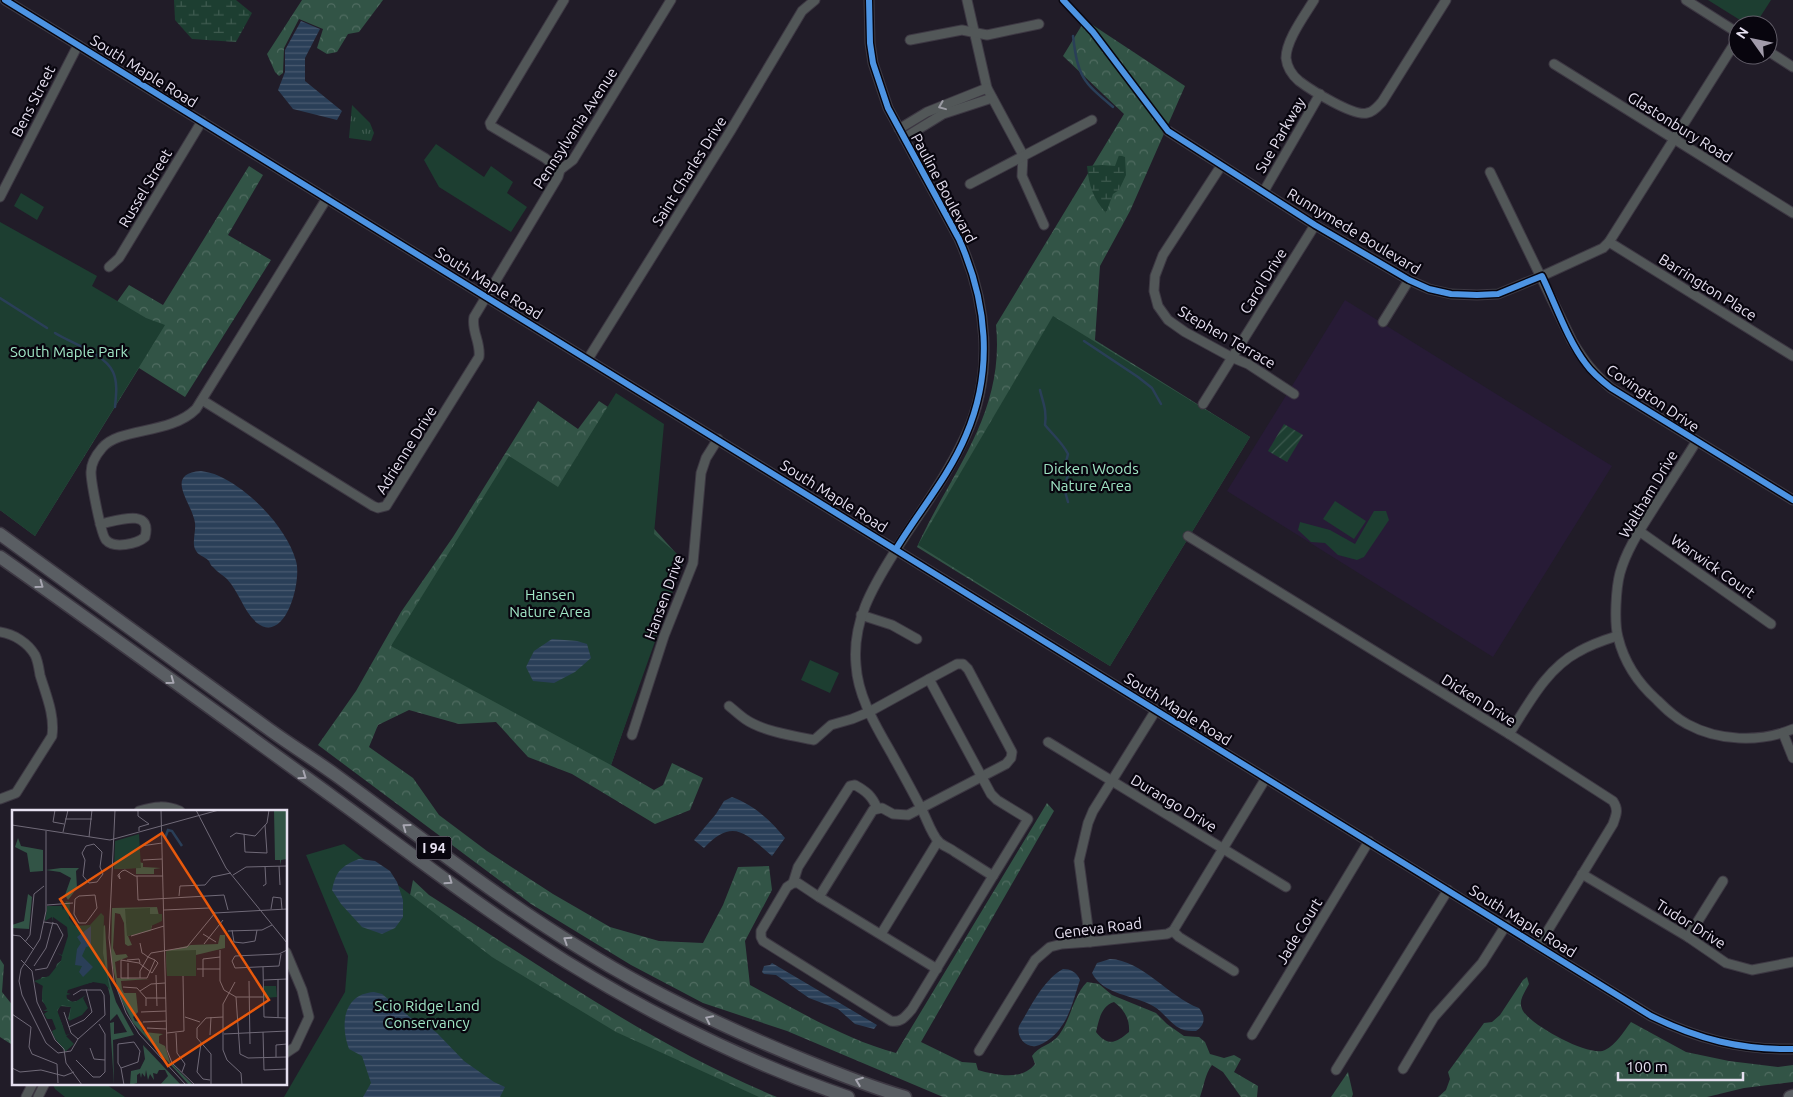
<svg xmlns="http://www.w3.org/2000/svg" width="1793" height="1097" font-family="Ubuntu,sans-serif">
<defs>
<pattern id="grass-tufts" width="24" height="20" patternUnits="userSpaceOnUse" patternTransform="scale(1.25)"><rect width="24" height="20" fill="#1d3e31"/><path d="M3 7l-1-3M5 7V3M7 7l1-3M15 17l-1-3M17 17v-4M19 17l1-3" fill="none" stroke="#3e5a4f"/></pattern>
<pattern id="forest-crowns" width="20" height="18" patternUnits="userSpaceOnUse" patternTransform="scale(1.25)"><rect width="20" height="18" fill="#325446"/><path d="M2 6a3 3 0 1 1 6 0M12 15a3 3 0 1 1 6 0" fill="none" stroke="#506c61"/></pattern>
<pattern id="wetland-marsh" width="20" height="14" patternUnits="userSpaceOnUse" patternTransform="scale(1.25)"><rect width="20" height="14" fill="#1d3e31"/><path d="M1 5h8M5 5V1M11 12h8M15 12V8" fill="none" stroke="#3e5a4f"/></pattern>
<pattern id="garden-furrows" width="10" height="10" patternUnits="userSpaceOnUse" patternTransform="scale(1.25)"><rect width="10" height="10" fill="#1d3e31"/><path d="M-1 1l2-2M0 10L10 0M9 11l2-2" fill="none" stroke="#3e5a4f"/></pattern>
<pattern id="water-rules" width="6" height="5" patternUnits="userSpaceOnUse" patternTransform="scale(1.25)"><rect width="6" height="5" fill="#2a3f58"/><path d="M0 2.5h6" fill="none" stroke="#495a70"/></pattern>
</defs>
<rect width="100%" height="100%" fill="#211c28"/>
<path fill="#271b36" d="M1345 300 1612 466 1493 657 1227 491Z"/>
<path fill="url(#grass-tufts)" d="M352 105 370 123 374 133 371 141 349 138Z"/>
<g fill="url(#forest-crowns)" fill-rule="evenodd">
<path d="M302 0H383L359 32 348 34 337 52 327 54 317 48 323 29 299 19 284 48 283 73 279 76 275 72 267 54Z"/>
<path d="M1085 20 1185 86 1130 211 1100 266 1095 340 1250 437 1110 666 917 547C951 471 1005 415 996 325L1124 114 1063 56Z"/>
<path d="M249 166 263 175 228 235 271 260 185 397 139 368 35 536 0 510V280L101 324 129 285 163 305Z"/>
<path d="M538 401 578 429 599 401 653 437 648 522 682 560 611 765 654 790 663 785 672 763 703 778 690 810 655 824 572 774 528 757 496 722 459 724 409 710 378 725 369 747 413 778 439 815 487 851 553 894 610 927 659 941 703 943 723 905 738 867 769 866 772 890 745 941 750 985C794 1009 847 1040 896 1053L1047 803 1054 811 921 1042 962 1062 976 1063 978 1070C996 1075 1022 1081 1035 1064L1032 1056C1038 1046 1052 1045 1059 1035 1071 1019 1073 996 1087 982L1099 984 1112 995 1156 1013 1167 1024 1184 1036 1199 1037 1205 1042 1210 1054 1224 1058 1234 1055 1241 1059 1234 1072 1258 1086 1257 1097H1241L1223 1072 1212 1065C1205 1074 1204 1086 1200 1097H943L787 1031 703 1003 631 965 531 904 318 745 356 691 401 612 453 537ZM1114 1002C1124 1009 1130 1019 1129 1032 1116 1043 1108 1047 1096 1032 1099 1020 1101 1006 1114 1002Z"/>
<path d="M413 880 429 895C542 967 653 1046 777 1097H500L410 895Z"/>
<path d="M0 959 4 965 2 992 14 1007V1046L0 1037Z"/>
<path d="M1527 977 1529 984C1525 992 1518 1000 1522 1009 1528 1024 1590 1058 1605 1050 1616 1045 1624 1031 1631 1022L1686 1052 1729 1061 1778 1067 1793 1065V1082L1744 1088 1707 1097H1438L1446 1090 1450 1079 1448 1072 1484 1023 1492 1022 1500 1015 1523 980Z"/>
<path d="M1348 1072 1353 1094 1352 1097H1331Z"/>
</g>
<g fill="url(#wetland-marsh)">
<path d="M174 0H236L252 13 236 42 192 39 175 20Z"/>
<path d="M1119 155 1125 157 1126 175 1119 190 1113 194 1106 213C1093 198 1089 186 1087 166L1102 165 1115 166Z"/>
</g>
<g fill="#1d3e31">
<path d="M1708 0H1771L1755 25H1748Z"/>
<path d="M436 144 484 177 491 166 513 182 507 193 527 207 511 232 439 187 424 160Z"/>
<path d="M21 193 44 207 37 220 14 206Z"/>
<path d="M0 222 97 276 92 286 146 318 165 325 35 536 0 510Z"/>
<path d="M1053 316 1250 437 1110 666 918 545Z"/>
<path d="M616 393 664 424 654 534 684 560 611 765 391 646 509 456 558 487Z"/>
<path d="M1335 501 1366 521 1354 539 1323 519Z"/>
<path d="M1374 511H1386L1389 520 1364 557 1357 560 1338 555 1325 543 1311 542 1298 530 1300 522 1330 530 1355 544Z"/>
<path d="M810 660 839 673 830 693 801 680Z"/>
<path d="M344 844 492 957 616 1032 759 1097H284L345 992 348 956 306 855Z"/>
<path d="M52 1083H104L125 1097H65L55 1089Z"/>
</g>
<path fill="url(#garden-furrows)" d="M1284 424 1303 435 1287 462 1268 451Z"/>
<g fill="url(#water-rules)">
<path d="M301 21 320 29 305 58V81L342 111 337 120 293 109 278 90 285 72V50Z"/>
<path d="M201 471C206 472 213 473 219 476 250 490 287 528 296 561 302 580 286 645 257 623 244 612 239 592 227 579 223 575 217 572 213 567 211 566 210 563 209 561 204 556 198 556 195 549 192 542 196 531 195 523 192 502 163 474 201 471Z"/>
<path d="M552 639 577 641 587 644 591 658 575 672 554 683 533 681 526 667 534 651Z"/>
<path d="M732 797C754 805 770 820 785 838L772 856C746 834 733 817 704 848L694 840 716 814 724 801Z"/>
<path d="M359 859 375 861 390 871 397 882 403 900V917L395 928 382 934 362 927 341 904 332 890C336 871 341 866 359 859Z"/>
<path d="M1110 959C1142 960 1169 997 1199 1008 1206 1017 1205 1025 1196 1031 1191 1031 1186 1031 1181 1029 1170 1024 1164 1012 1153 1006 1134 995 1103 995 1092 973L1097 963Z"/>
<path d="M772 963 877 1025 874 1029 855 1024 838 1009 809 998 776 975 764 974 762 972 764 966 770 965Z"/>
<path d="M1063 969C1070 969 1077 972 1080 980 1075 994 1071 1014 1061 1027 1057 1034 1045 1044 1036 1046 1025 1048 1016 1036 1019 1026 1031 1007 1042 981 1063 969Z"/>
<path d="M374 992 382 994 411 1018 423 1022 437 1033 464 1061 494 1082 505 1087 500 1097H363L371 1083 362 1056 349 1049C340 1025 343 994 374 992Z"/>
</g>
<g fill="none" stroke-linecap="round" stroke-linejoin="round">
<g stroke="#2a3f58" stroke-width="2.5">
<path d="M1073 36C1078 77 1082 81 1113 107"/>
<path d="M0 298 47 328"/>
<path d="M55 333C71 343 105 354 113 372 118 383 116 396 115 407"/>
<path d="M1084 341 1138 377 1152 388 1161 404"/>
<path d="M1040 390C1043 403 1047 410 1045 425 1053 435 1062 442 1068 454L1065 466 1068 475 1064 488 1068 502"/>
</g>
<defs>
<g id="minor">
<path d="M5 0 1651 1016C1698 1039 1740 1050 1793 1049"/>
<path d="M967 0 987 88 1023 155 1022 176 1044 225"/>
<path d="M1314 0C1305 15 1286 40 1286 58 1287 67 1292 75 1299 81 1311 90 1354 117 1367 113 1374 112 1378 106 1382 102L1446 0"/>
<path d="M1686 0 1738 33"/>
<path d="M910 40 962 30 987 35 1039 24"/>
<path d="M1768 51 1793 67"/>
<path d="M1554 64 1793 213"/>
<path d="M899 129 927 112 987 88"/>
<path d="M1168 131 1315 225 1409 280 1429 289 1451 294 1477 295 1498 294 1542 276 1603 248 1609 242 1738 38"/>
<path d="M904 138 943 114 992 98"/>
<path d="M1221 166 1163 255 1155 276 1154 291 1158 306 1168 320 1185 332 1231 357 1248 364 1294 394"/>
<path d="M560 170 545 158 491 126 490 123 564 0"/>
<path d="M1490 172 1572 341C1584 361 1593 373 1611 388L1793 500"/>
<path d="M970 184 1092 120"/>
<path d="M1264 191 1320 94"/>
<path d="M0 197 78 45"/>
<path d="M1609 242 1793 356"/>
<path d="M109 267 119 258 202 121"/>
<path d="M1383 322 1409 280"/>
<path d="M588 359 731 130 802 11 815 0"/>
<path d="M202 400 373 506 378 508 386 506 479 357C481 342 471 331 474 317L558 177 560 170 573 160 671 0"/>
<path d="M1203 404 1315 225"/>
<path d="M1696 442C1683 463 1669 484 1655 506 1642 527 1627 548 1620 573 1616 588 1614 622 1618 637 1624 662 1639 684 1657 700 1666 709 1675 718 1687 724 1718 741 1760 743 1793 729"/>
<path d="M100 524C116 521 153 507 145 537 137 544 114 549 106 540 101 535 91 482 91 472 91 464 96 455 102 448 119 427 170 435 196 409L327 198"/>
<path d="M1639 531 1771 624"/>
<path d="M1188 536 1509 734 1613 801C1619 810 1616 815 1613 824L1539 945"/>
<path d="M861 615 892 625 917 639"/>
<path d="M0 632C14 634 28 643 35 655 38 661 39 669 40 675 46 695 55 715 52 736L16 793 0 799"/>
<path d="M929 679 957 664H963L968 669 1012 752 1011 758 1006 764 908 815 893 814 882 808 873 810 819 897 798 883H793L787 887 761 931V937L763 941 891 1021C901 1023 906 1016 912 1009L993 876"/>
<path d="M729 706C734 710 739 715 745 719 762 731 793 736 814 740L831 725 852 719 869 712 929 679 991 794 997 800 1028 819 993 876C980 868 968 860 955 852 950 848 943 846 939 842 932 835 927 820 923 812 914 794 904 776 894 758 878 729 858 699 856 665 852 622 872 588 894 553 918 515 946 478 965 437 995 374 987 301 959 239L888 108 873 63 870 43 869 0"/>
<path d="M1783 733 1793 758"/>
<path d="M1509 734C1528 705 1546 669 1578 652 1590 645 1604 640 1617 636"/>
<path d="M632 735 664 636 693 563 701 473 706 458 718 439"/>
<path d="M1048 742 1286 887"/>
<path d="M139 811C155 806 165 805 180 811"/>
<path d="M1582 874 1688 937 1726 963 1752 970 1793 962"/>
<path d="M793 883 798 867 850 786 855 785C866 791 872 796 877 808"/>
<path d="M819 897 937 969"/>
<path d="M1173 931 1266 778"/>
<path d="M1173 931 1179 937 1234 971"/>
<path d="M881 934 938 841"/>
<path d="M1688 937 1723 881"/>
<path d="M1090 942 1079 861 1088 823 1093 811 1156 710"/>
<path d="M286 952 302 990 309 1017 295 1047 286 1053"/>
<path d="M1252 1035 1369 841"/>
<path d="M979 1051 1035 960 1050 947 1062 944 1090 942 1167 934 1173 931"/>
<path d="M1403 1069 1434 1017 1482 963 1506 925"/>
<path d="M1336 1070 1448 890"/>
<path d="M26 1097 33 1083"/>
<path d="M38 1097 45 1083"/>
</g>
<g id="highway">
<path d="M0 534C90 600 180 665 270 730 292 746 315 760 337 776 418 835 497 898 583 950 653 994 728 1029 804 1060 838 1074 871 1087 905 1097"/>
<path d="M0 557C112 636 223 717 333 797 410 853 485 911 565 961 654 1016 749 1063 848 1097"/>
<path d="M1790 1097 1793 1096"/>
</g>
</defs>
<use href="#minor" stroke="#3d3843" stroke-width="11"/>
<use href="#highway" stroke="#3d3843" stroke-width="15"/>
<use href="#minor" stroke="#525758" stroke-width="9"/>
<use href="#highway" stroke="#5a5e63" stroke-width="12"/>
<defs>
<g id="cycleway">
<path d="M5 0 1651 1016C1698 1039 1740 1050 1793 1049"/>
<path d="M869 0 870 43 873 63 888 108 959 239C987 302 994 370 966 435 949 476 919 511 896 549"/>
<path d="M1063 0 1093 32 1168 131 1315 225 1409 280 1429 289 1451 294 1477 295 1498 294 1542 276C1555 303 1568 341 1586 364 1593 374 1602 381 1611 388L1793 500"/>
</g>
</defs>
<use href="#cycleway" stroke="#08050e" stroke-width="9"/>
<use href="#cycleway" stroke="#4d94e3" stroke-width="6"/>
</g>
<defs><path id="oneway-chevron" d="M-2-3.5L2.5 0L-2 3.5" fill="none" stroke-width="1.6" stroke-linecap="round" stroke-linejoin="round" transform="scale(1.25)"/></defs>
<use stroke="#9c9ca4" href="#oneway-chevron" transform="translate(942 106) rotate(158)"/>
<g stroke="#a7a6b1">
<use href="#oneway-chevron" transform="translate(40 585) rotate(36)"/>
<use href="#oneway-chevron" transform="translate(171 681) rotate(36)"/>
<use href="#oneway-chevron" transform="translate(303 776) rotate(35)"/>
<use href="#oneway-chevron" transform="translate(406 827) rotate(-144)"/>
<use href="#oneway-chevron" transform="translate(449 881) rotate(35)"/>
<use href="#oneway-chevron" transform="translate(567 940) rotate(-147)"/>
<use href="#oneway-chevron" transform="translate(709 1019) rotate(-154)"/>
<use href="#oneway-chevron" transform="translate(859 1081) rotate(-159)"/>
</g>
<g text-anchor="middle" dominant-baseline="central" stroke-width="4.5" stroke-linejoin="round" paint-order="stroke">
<rect fill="#08050e" stroke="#a39eac" stroke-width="1" x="416.5" y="836.5" width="35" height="23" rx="4"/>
<g font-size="14" font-weight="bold" fill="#e6e0f0">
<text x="434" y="848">I 94</text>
</g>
<g font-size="15" fill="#e6e0f0" stroke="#08050e">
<text transform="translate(144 71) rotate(32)">South Maple Road</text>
<text transform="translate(33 101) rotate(-63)">Bens Street</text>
<text transform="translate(1680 127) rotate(32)">Glastonbury Road</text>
<text transform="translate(575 128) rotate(-57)">Pennsylvania Avenue</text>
<text transform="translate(1280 135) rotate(-60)">Sue Parkway</text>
<text transform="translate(689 171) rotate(-58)">Saint Charles Drive</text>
<text transform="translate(145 188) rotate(-59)">Russel Street</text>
<text transform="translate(944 188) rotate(62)">Pauline Boulevard</text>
<text transform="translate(1354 231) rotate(31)">Runnymede Boulevard</text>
<text transform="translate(1263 281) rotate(-58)">Carol Drive</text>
<text transform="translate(489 283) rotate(32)">South Maple Road</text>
<text transform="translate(1708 287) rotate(32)">Barrington Place</text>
<text transform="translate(1227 337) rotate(30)">Stephen Terrace</text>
<text transform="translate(1653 398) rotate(34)">Covington Drive</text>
<text transform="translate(406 450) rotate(-58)">Adrienne Drive</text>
<text transform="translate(1648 494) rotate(-59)">Waltham Drive</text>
<text transform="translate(834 496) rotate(32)">South Maple Road</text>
<text transform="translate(1713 566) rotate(35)">Warwick Court</text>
<text transform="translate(664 597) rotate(-70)">Hansen Drive</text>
<text transform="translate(1479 700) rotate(32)">Dicken Drive</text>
<text transform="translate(1178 709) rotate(32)">South Maple Road</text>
<text transform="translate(1174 803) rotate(31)">Durango Drive</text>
<text transform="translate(1523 921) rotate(32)">South Maple Road</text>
<text transform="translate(1691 924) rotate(32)">Tudor Drive</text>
<text transform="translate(1098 928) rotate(-7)">Geneva Road</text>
<text transform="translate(1299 931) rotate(-59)">Jade Court</text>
</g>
<g font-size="15" fill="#a0e6c5" stroke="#08050e">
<text x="69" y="351">South Maple Park</text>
<text x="1091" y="468">Dicken Woods<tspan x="1091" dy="17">Nature Area</tspan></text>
<text x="550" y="594">Hansen<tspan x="550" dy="17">Nature Area</tspan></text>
<text x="427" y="1005">Scio Ridge Land<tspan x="427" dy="17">Conservancy</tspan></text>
</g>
</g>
<g transform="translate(12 810)">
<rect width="275" height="275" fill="#211c28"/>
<path d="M262 0H275V49L269 50V55L268 50H263ZM6 28 9 36 31 40V61L18 62 15 43 3 37ZM126 52 131 53V57L149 58 142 59V64H124V58L102 59ZM49 58H67L64 61 65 78 56 90 53 85 59 68 48 62 34 60ZM16 84 20 87 17 119 0 118V115L12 111ZM145 97 148 110 140 115 139 120 116 126 120 135 116 136 113 134 112 113 108 104 103 103 101 138 104 145 114 144 116 147 103 152 105 168 138 169 109 171 110 179 112 183H124L126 202 121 207 123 211 131 213 128 215 132 222 151 224 147 226V233L153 236 158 252 181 275H177L121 213 107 185 99 149 100 98ZM93 115 96 166 104 192 122 225 101 230 102 275 98 213 102 212V224L115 222 105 204 98 211V186L94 169 55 178 54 188 60 192 69 190 70 203 58 210 56 209 59 197 48 196 45 202 51 217 45 219 38 199 30 191 31 174 27 171 30 167H41L45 154ZM208 125H213V138L184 145V166H155L154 141 179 135 206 134ZM131 235 169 275H148L156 266 153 260H147L145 264 141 263 142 270 138 264 136 270 134 260 133 267 130 263 129 268 128 263 125 265V273L118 275 119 261 128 259 133 249Z" fill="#325446"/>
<path d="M127 24 129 58 102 59 103 31ZM54 91 58 92 57 108 63 116 78 115 89 103 92 106 91 143 98 180 93 174 81 172 56 180 55 183 59 184 54 185 56 191 63 192 74 185 71 188 76 198 70 205 57 211 59 197 50 195 45 200 54 225 58 224 54 226 62 234 53 242 42 227 40 221 44 219 40 209H35L32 204 36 201H31L35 199 30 189 31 176 22 171 37 166 49 151 50 146 45 143 50 145 56 126 55 117 41 107V112L40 107 33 111 35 96H50L51 100ZM138 98V104H150V111L139 116V121L115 126 113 99ZM184 140V166H155L154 141ZM252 176H264L265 187 252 188Z" fill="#1d3e31"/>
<path d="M79 116V136L74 137 70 146 81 157 71 167 67 162 70 156 63 155 65 139 69 133 65 127Z" fill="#2a3f58"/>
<path fill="none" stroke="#2a3f58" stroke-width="2.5" d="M153 28 156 20 160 21 170 36"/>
<path fill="none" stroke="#706a78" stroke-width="1" d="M43 0 41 12 52 14M103 0 97 128 102 171 114 203 127 224 174 275M126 0V6L137 14 127 17V21M149 0 155 240 160 253 183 275M184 0 214 58 275 133M53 9H80M0 15 98 30 207 0M34 21V101L28 129 9 159 7 171 10 185 34 233 46 243 59 241 66 229 93 205 92 185 89 180H69L61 185M51 22 56 0M232 24 233 42 255 43 253 15M77 27 80 0M218 27 224 23 243 26 255 13 257 0M82 34 90 42 88 57 91 64 85 72 77 73 71 66 73 50 70 43 74 36ZM129 36 150 33M131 50 150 49M267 56 268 75M107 64 108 69 106 66V65L110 61 113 60 123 66H151M221 65 234 57 275 56M125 66 126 90 212 85 216 100M251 76 254 74 253 56M83 85 85 98 74 113H67L62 104 63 89 67 86ZM167 86 168 76 193 75 200 67 219 63M35 95 61 93M259 99 261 87 269 88 270 99M152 100 197 98 203 103M220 120 222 132 231 133 243 131 245 120M216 121 250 120 260 115M191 124 204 132M0 125 8 126 22 140M119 126 152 116M13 132 18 125 22 84 32 76M128 133 130 143 132 144 136 147 143 150 135 168H128V161L136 147 139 143 175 137 203 103 275 99M192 134 211 110M208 140V171L212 180 224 187H251M9 150 20 161M115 150 127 149 128 153M220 151 223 158 267 156 269 144M220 151 223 146 267 144 275 140M116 153V169M22 156 34 138 41 112M251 157 252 207 275 208M185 159H208M23 160 35 158 51 125 45 114 32 112M20 161 25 192 43 230 52 239 54 253 70 275M144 165 145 196M191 167V149L208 147M128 168H109V150L127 153 140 163 146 153 143 150M266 169V208M252 170 275 169M237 171 238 234M223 172 211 194V240L215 250 229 263 230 275M111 177 125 178 134 188V196M128 181 139 174 153 173M224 187 228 244 236 248 275 247M134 188H154M52 202 59 223 66 229M129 202 154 201M0 204 19 217 17 237 20 244 45 254 46 273M173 207 188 212M131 212 154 211M57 217 72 210 80 202 74 179M135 218 154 219M251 222 252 260 275 259M155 223 172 221 171 166M164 223 165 243 173 254 170 262M212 224 275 221M198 225 199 207M122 232 128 241 126 252 109 258 106 253V234ZM189 233 185 262 191 269 198 270M78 238 82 249 93 250M264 247V235L275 234M64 250 81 267H88L93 262V224L87 214M0 258 8 262 29 260 52 266 62 262M109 258 112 275M199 275V244L185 228V218L194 208 211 207"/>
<path fill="#e8590c" fill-opacity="0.15" stroke="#e8590c" stroke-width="2.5" d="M150 23 257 190 156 256 48 89Z"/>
<rect width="275" height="275" fill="none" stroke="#e6e0f0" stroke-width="2.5"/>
</g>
<g transform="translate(1753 40) rotate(303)"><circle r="24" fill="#08050e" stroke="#615d68"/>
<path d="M0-4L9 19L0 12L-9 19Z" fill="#a19baa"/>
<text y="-8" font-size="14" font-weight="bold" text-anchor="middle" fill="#e6e0f0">N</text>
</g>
<path d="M1618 1072v8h125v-8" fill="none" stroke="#e6e0f0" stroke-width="2.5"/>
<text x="1626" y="1072" font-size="15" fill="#e6e0f0" stroke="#08050e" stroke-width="4" paint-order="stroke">100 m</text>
</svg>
